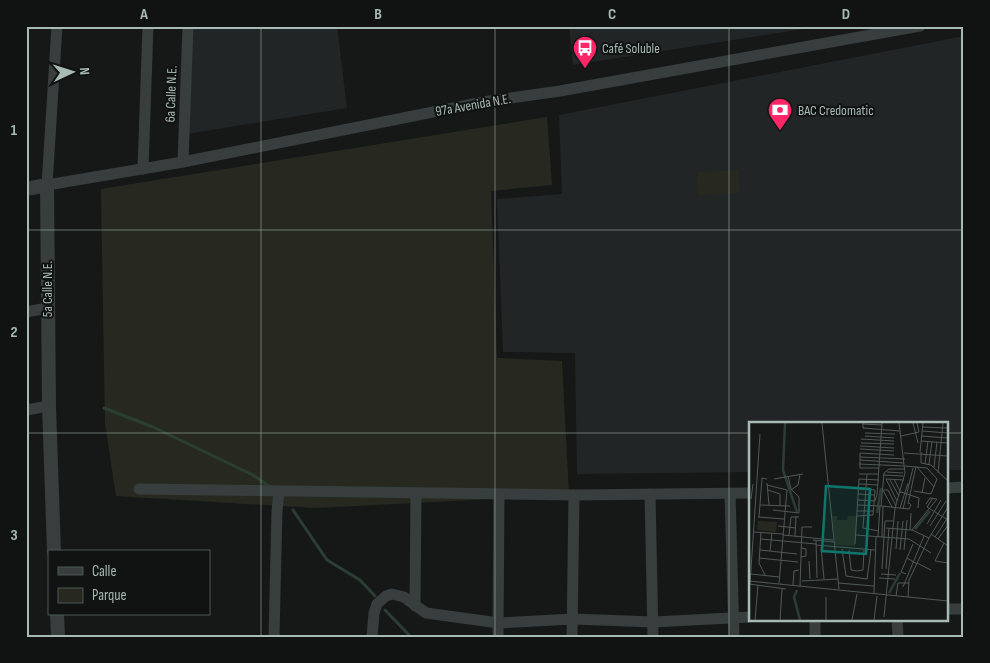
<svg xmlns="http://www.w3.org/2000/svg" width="990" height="663" font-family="'Sofia Sans Condensed',sans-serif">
<rect width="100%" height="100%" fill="#161818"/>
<g fill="#222525">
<path d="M190 26H337L347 108 187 134Z"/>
<path d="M569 26H823L573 65Z"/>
<path d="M964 36V470H946V423H750V472L577 474 575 353 503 352 497 199 562 194 559 115Z"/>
</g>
<g fill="#272920">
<path d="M547 117 552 185 491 191 497 358 562 361 569 495 315 508 116 496 105 423 101 189Z"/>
<path d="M739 170 740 193 698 195 697 172Z"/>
</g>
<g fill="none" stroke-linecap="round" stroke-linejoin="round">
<g stroke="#2b3e34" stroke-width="3">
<path d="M104 408 153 427 253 475 270 487"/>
<path d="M293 510 327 560 360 580 375 596"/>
<path d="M385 610 411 637"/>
</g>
<g stroke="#373e3d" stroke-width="11">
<path d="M57 26 47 185 183 162 483 102 560 91 920 26"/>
<path d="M183 162 188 26"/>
<path d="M143 169 148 26"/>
<path d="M26 312 47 308"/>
<path d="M26 410 49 406"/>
<path d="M946 488 964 487"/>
<path d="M139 489 574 495 750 493"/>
<path d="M730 493 734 637"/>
<path d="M650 494 653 637"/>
<path d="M415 606 416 493"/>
<path d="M946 609H964"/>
<path d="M815 619V637"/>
<path d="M897 619 898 637"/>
<path d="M274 637 277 511 279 492"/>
<path d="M372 637 374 613 377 604 386 596 392 594 404 597 426 613 499 623 573 619 653 622 750 617"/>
<path d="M498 637 499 494"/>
<path d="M572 637 574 495"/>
</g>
<g stroke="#373e3d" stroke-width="14">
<path d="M26 189 47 185 49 406 54 552"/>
<path d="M57 614 58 637"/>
</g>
</g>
<path fill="none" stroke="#a7bab4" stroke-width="1" stroke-opacity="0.55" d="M261 26V637M495 26V637M729 26V637M26 230H964M26 433H750M946 433H964"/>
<defs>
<symbol id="bus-pin" viewBox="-11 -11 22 30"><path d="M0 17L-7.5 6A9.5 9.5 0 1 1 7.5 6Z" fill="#ff2768" stroke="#111313"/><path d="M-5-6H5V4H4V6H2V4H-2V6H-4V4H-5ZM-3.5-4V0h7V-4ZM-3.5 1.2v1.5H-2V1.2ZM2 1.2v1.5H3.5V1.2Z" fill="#fff"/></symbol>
<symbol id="bank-pin" viewBox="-11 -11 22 30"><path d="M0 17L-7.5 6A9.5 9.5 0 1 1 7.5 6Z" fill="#ff2768" stroke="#111313"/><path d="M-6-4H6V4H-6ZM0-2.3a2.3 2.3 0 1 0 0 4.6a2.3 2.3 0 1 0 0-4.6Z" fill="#fff"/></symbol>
</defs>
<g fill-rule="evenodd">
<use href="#bus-pin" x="571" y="34" width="28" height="38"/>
<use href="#bank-pin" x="766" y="96" width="28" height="38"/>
</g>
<g text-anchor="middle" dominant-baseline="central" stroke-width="4" stroke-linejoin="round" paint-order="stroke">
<g font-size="14" fill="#a7bab4" stroke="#111313" text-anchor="start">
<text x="602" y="48">Café Soluble</text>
<text x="798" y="110">BAC Credomatic</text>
</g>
<g font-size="14" fill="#a7bab4" stroke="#111313">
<text transform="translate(171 94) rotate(-88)">6a Calle N.E.</text>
<text transform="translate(473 105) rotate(-10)">97a Avenida N.E.</text>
<text transform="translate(47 289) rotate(-90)">5a Calle N.E.</text>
</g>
</g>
<g transform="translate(749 422)">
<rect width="199" height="199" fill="#161818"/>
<path d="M83 94H88V98H98L99 94H108L106 124 86 123ZM9 99 28 100 27 110 8 108Z" fill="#272920"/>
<path fill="none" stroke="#2b3e34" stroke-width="2.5" d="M36 1 34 48 48 90M128 91 132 66M166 107 181 89M48 168 45 175 51 198M140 171 151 151"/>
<path fill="none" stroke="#505956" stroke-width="1" d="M73 1 90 167M114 1V6L151 9M164 1 169 21M113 2 133 3M173 5 199 6M173 9 199 11M116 11 146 12M116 14 145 16M152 14 170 10 168 1M172 14 199 16M112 17 145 19M172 19 199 21M112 21 145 22M111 24 145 26M111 27 145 29M171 30 174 1M172 30V41L182 43 199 59M155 31 199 34M111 35 156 37M111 38 155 41M110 42 155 44M176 42 179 19M180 42 183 19M156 44 178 46 188 57 182 72 165 69M168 45 185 65M185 45 188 20M130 46H111V31L145 33M155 47H140L135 51 132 84 160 87 162 83 160 81M138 50 154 51M189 51 194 1M110 52H130M118 52 114 106 130 109M134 53 154 54M25 57 54 52M137 57 148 79M137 57 155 58M145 57 152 71M141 58 150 74M18 61 20 83M110 62 129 63M18 63 38 68 30 162M109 67 126 68M19 68 31 72V83M42 68 49 63 51 52M134 68 143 85M135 68H139L147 84M152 70 170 76 169 86M173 71 176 56M109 72 126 73M184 76 178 85 199 98M2 77 4 62M109 78 126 79 128 73 133 1M159 82 167 44M11 83 41 84M109 83 132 84M151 86 159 61M154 87 164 46M24 88 50 91V75L42 67 39 54M108 89H125M108 94 124 93 126 68M9 95 35 97M10 95 13 56 18 57M178 102 192 78M29 104 47 106M181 104 197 79M137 106 163 108 188 77 181 76 177 82M161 108 162 91M163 108 180 116M5 110 34 112M12 110 10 141 16 153M182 112 199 124M34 113 84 118M40 113 42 95H50M107 113 160 117 182 131M46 114 47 94M129 115 131 84M133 115 134 85M186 115 199 95M12 117 67 122M189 117 199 103M64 118 85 120M67 119 68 156M195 121 186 139 199 141M106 122 110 57 130 58M164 122 158 136 168 142M67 123 126 128M72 125 75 157M93 127 97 154 118 157 122 128M147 127 149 99M11 128 48 132M100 128 102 148 108 149M151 128 154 99M155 128 158 98M21 129 23 111M52 135 57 134V127L53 126M10 136 49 140M60 139 61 157M168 141 182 148M133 147 136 99H145M137 147 140 106M108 149 114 148 115 128M2 152 30 155M132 152 147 153M157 152 152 150 158 136M130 156 146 157M0 159 199 179M53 159 89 157M89 161 125 164M0 162 37 167M1 162 11 12M44 163 45 149 50 148M51 165 53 105H63M154 165 175 114M125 171 127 115M147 174 149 161H160M77 175V198M159 175 160 158 180 116 199 85M135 195 146 86 156 51 150 1M6 198 9 163M31 198 33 167M103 198 108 172M125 198 128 174"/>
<path fill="#0f766e" fill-opacity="0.15" stroke="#0f766e" stroke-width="2.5" d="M77 64 121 67 117 132 73 129Z"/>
<rect width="199" height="199" fill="none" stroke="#a7bab4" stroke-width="2.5"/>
</g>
<rect width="990" height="663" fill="none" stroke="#111313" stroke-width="55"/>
<rect x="48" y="550" width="162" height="65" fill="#111313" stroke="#4d5653"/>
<rect x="58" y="567" width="25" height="8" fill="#373e3d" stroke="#4d5653"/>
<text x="92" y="576" font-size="15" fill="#a7bab4">Calle</text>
<rect x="58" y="588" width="25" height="15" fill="#272920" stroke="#4d5653"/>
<text x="92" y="600" font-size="15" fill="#a7bab4">Parque</text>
<g transform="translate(72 72) rotate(86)" stroke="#111313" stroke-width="4" paint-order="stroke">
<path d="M0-4L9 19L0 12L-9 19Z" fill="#a7bab4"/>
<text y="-8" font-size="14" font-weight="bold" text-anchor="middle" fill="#a7bab4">N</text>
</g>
<rect x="28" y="28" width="934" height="608" fill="none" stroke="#a7bab4" stroke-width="2"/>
<g font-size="16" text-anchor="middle" font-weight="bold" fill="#a7bab4">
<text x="144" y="19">A</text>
<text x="378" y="19">B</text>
<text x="612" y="19">C</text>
<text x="846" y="19">D</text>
<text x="14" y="135">1</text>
<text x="14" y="337">2</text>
<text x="14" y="540">3</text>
</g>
</svg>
